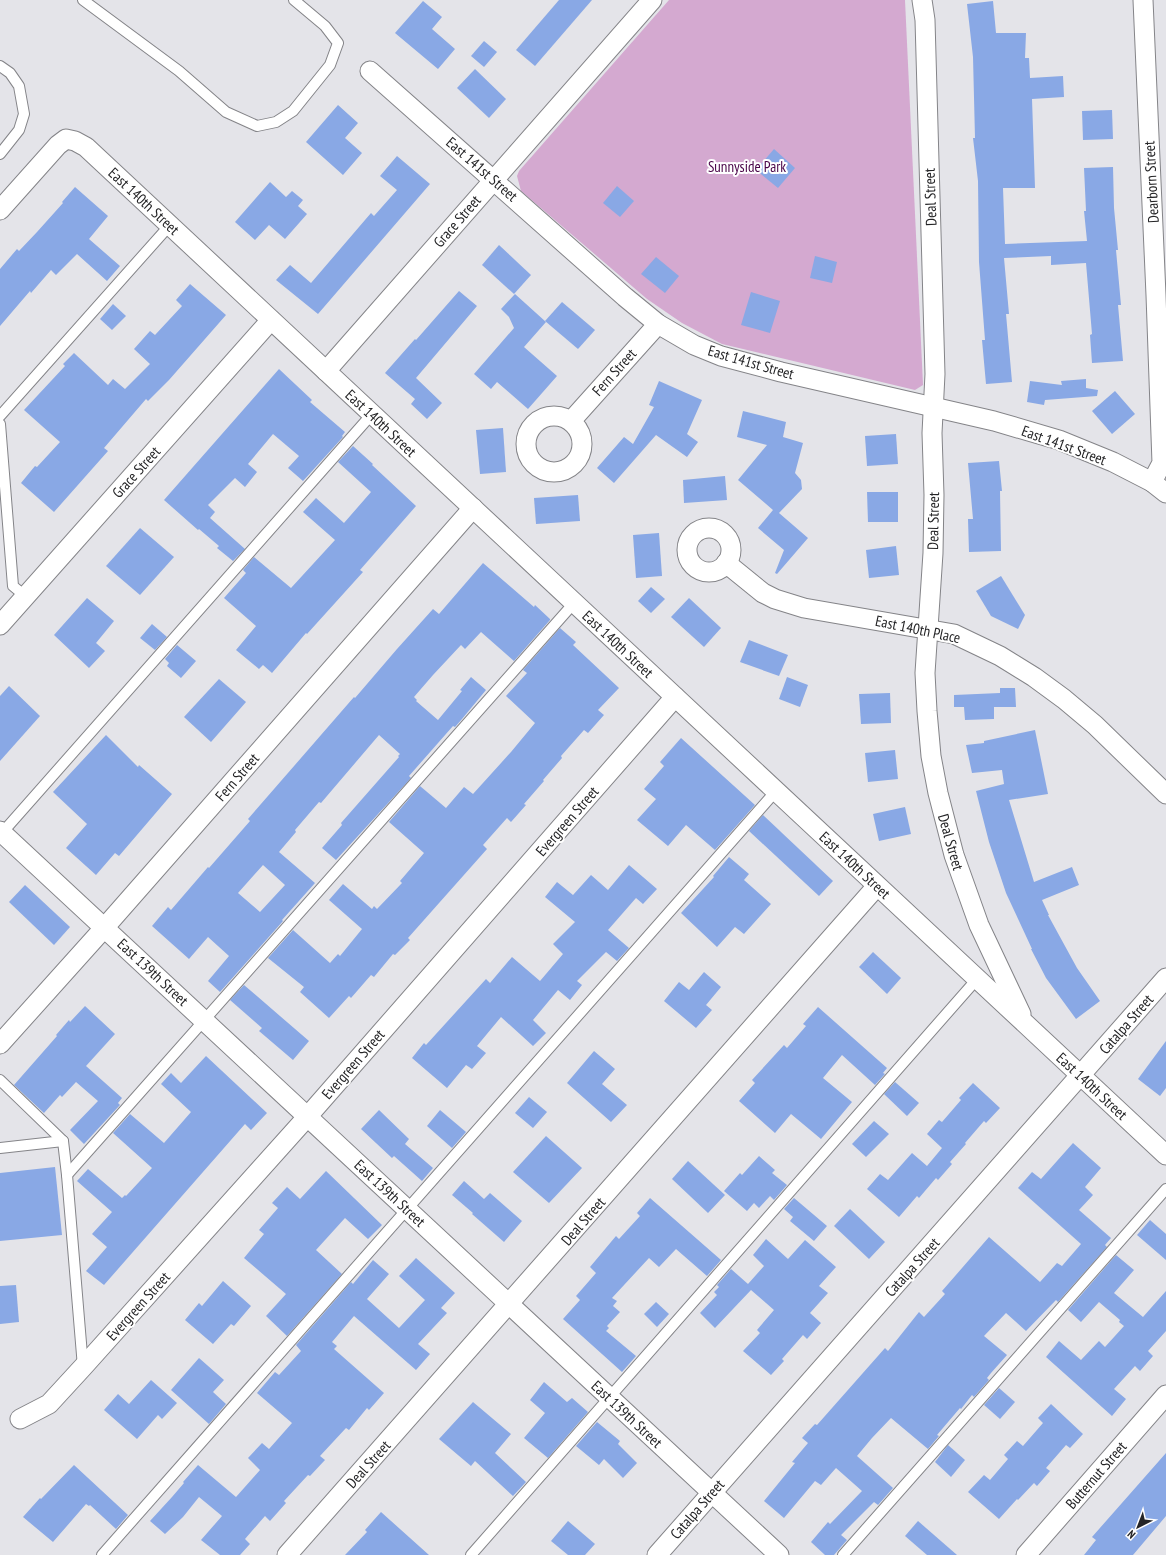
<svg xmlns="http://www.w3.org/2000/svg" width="1166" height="1555" font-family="'PT Sans Narrow',sans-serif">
<rect width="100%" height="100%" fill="#e4e4e9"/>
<path fill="#d4a9d0" d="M669 0H905L923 385 915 390 722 344 682 323 647 299 521 191 517 176 519 171Z"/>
<g fill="#89a8e5" fill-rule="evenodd">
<path d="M559 0H592L535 66 516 50Z"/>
<path d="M423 1 442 17 432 29 455 49 438 69 395 33Z"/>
<path d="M993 1 996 33H1026L1025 58H1029L1030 78 1063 76 1064 97 1032 99 1035 188H1003L1005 244 1087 241 1084 211H1086L1084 168 1113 167 1114 208 1118 250H1116L1121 305H1118L1123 361 1092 363 1090 335 1092 334 1086 263 1051 265V256L1004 258 1009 314H1006L1012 382 986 384 982 340H985L979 262 978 181 973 138H975L973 57 967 4Z"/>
<path d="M484 41 497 52 484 67 471 56Z"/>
<path d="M475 69 506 99 489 118 457 88Z"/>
<path d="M338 105 358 123 345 138 362 153 343 175 306 142Z"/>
<path d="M1112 110 1113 139 1083 140 1082 111Z"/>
<path d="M774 149 795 168 778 188 756 170Z"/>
<path d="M397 156 430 184 318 314 276 280 290 265 311 283 371 213 374 216 397 190 380 176Z"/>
<path d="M270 182 286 197 292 191 303 200 298 206 307 214 285 239 269 225 255 240 235 222Z"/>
<path d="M617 186 634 201 620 217 603 203Z"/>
<path d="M75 187 108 216 89 239 120 266 107 281 77 254 56 275 51 270 31 293 30 291 0 326V269L17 249 19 251 37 232 63 203 62 202Z"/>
<path d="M499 245 531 275 514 294 482 265Z"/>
<path d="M815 256 837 262 832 283 810 278Z"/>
<path d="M656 257 679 276 665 293 641 274Z"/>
<path d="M190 284 226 315 169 380 148 401 146 399 104 448 108 451 54 512 21 483 35 466 37 467 60 442 24 410 65 366 63 364 74 353 108 385 113 379 125 389 150 364 134 349 150 331 155 335 182 306 176 300Z"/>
<path d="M459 291 477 306 416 378 442 403 427 419 411 404 415 399 385 373 415 339 416 340Z"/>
<path d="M751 292 780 301 770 333 741 325Z"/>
<path d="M515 294 546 322 524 347 557 376 528 409 497 382 491 389 474 374 514 328 509 317 501 309Z"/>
<path d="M562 302 595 330 578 349 545 321Z"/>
<path d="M113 304 126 316 112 330 100 319Z"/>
<path d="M279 369 312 400 310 402 345 432 342 436 343 437 303 481 288 468 299 456 273 434 248 464 257 472 245 487 235 478 208 505 215 512 210 518 245 549 233 561 217 548 219 546 199 529 198 530 164 500Z"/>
<path d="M1086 379V388L1098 390 1097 396 1045 400 1044 405 1027 402 1030 381 1062 385 1061 381Z"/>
<path d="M659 381 702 400 687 434 698 442 687 457 656 435 614 483 597 468 624 437 633 444 654 407 649 405Z"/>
<path d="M1115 391 1135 414 1112 434 1092 411Z"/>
<path d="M743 411 786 422 783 437 803 443 795 473 801 480 802 489 779 513 808 538 777 574 775 573 784 550 758 528 773 510 738 480 767 445 737 437Z"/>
<path d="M503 428 506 472 480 474 476 430Z"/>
<path d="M896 434 898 464 867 466 865 436Z"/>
<path d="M353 446 373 464 372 465 416 506 360 570 363 572 307 634 306 633 272 673 263 665 259 669 236 650 256 626 224 598 246 573 243 570 254 557 291 588 335 540 303 512 316 498 344 523 371 492 338 462Z"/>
<path d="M999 461 1002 491H1000L1001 551 969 552 968 519H973L968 463Z"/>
<path d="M725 476 727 500 684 503 683 480Z"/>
<path d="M867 492H898V522H868Z"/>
<path d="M578 495 580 521 536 524 534 498Z"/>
<path d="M140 528 174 557 140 595 106 566Z"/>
<path d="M659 533 662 576 636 578 633 535Z"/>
<path d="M896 546 899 575 869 578 866 550Z"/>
<path d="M483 563 534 607 535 605 550 619V620L514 661 481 632 465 649 461 645 433 675 414 697 417 700 416 701 438 720 462 691 460 690 471 677 486 690 462 719 455 727 453 726 409 776 411 778 336 860 322 848 342 825 341 823 399 757 398 756 400 754 379 735 321 803 319 802 295 830 296 832 279 852 315 883 282 920 283 921 220 992 208 981 229 956 208 937 189 959 152 926 168 907 171 910 208 867 209 868 250 821 248 819 354 697 355 698 397 649 433 609 439 614ZM263 865 285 885 260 912 238 893Z"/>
<path d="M1001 576 1025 615 1018 629 991 616 976 591Z"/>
<path d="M651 587 665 599 651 613 638 601Z"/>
<path d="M87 598 114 621 96 643 105 651 89 668 54 635Z"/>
<path d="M689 598 721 628 704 647 671 617Z"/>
<path d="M152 624 167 637 155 650 140 638Z"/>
<path d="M560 628 576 642 573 645 619 688 598 710 604 715 588 733 584 730 561 756 562 758 543 780 544 781 524 804 526 805 511 822 507 818 483 845 487 849 408 938 410 940 395 955 393 954 374 977 371 975 351 998 349 996 329 1018 300 992 304 987 268 958 293 930 330 963 338 954 340 956 362 929 329 900 343 884 372 909 374 906 377 909 402 883 400 881 424 853 389 822 420 786 446 808 464 787 473 794 511 752 535 723 506 696 527 673 523 670Z"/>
<path d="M749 640 788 655 779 676 740 662Z"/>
<path d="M177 645 196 661 181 678 167 666 169 663 165 659Z"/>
<path d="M787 677 808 685 800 707 779 699Z"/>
<path d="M219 679 246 702 211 742 184 717Z"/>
<path d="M9 686 40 716 0 761V696Z"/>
<path d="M1000 688H1015L1016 707H994V719L965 720 964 707H954V695L1000 693Z"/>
<path d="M890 693 891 723 861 724 859 694Z"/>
<path d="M1035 730 1048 794 1009 800 1034 882 1072 867 1079 885 1042 900 1049 915H1048L1077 968 1100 1001 1076 1019 1046 978 1031 949H1032L1006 893 989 842 976 791 1004 784 1002 770 972 773 966 745 984 743V741Z"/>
<path d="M106 735 138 767 139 765 172 794 119 856 115 853 96 875 66 848 87 824 53 792Z"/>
<path d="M681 738 755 805 715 850 686 825 668 846 637 820 656 799 644 789 664 766 660 762Z"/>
<path d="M895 750 898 779 868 782 865 753Z"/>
<path d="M905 807 911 834 879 841 873 814Z"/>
<path d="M763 815 833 881 819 896 749 831Z"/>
<path d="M729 857 749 874 744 880 771 904 744 934 735 927 717 947 681 913 714 877 713 876Z"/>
<path d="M629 865 657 889 643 904 636 898 608 930 629 948 617 961 606 952 577 981 582 985 570 1000 558 990 533 1020 546 1033 533 1046 501 1017 477 1046 486 1053 472 1069 466 1065 447 1088 412 1058 424 1043 426 1045 486 979 490 983 512 957 540 981 563 954 553 944 575 922 545 897 557 882 573 895 591 875 608 890Z"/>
<path d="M25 885 70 927 54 945 9 902Z"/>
<path d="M873 952 901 978 887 994 859 967Z"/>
<path d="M704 972 721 987 706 1005 712 1010 696 1028 664 1001 679 982 689 990Z"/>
<path d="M244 985 309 1041 293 1060 259 1031 262 1028 230 1000Z"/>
<path d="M85 1006 115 1034 86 1066 122 1098 118 1103 120 1105 84 1144 70 1130 98 1101 76 1082 62 1097 60 1095 44 1113 14 1085 57 1036 56 1035 69 1020 70 1022Z"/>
<path d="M818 1007 887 1068 883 1073 885 1074 875 1085 842 1055 823 1078 852 1102 821 1139 791 1114 775 1133 739 1101 755 1083 752 1080 784 1045 787 1048 806 1026 803 1024Z"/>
<path d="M1166 1041V1088L1160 1096 1138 1079Z"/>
<path d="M594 1051 615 1069 602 1084 627 1105 611 1122 567 1083Z"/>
<path d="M206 1056 267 1113 251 1130 245 1124 104 1285 86 1271 107 1247 92 1234 112 1212 77 1181 88 1169 122 1198 125 1195 126 1196 152 1168 113 1133 130 1114 164 1143 191 1112 161 1084 171 1073 181 1083Z"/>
<path d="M895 1082 919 1103 907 1116 884 1094Z"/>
<path d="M973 1083 1000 1108 986 1123 984 1121 965 1143 966 1144 950 1162 952 1164 938 1180 936 1178 919 1198 917 1196 899 1217 867 1189 880 1174 888 1180 912 1153 927 1166 942 1148 927 1134 939 1120 942 1122 961 1100 959 1098Z"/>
<path d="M529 1097 547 1112 533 1128 515 1113Z"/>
<path d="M379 1110 409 1139 405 1144 433 1168 422 1181 394 1156 392 1158 361 1129Z"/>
<path d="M440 1110 466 1132 452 1148 427 1126Z"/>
<path d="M874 1121 889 1134 866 1157 852 1144Z"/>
<path d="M546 1136 582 1168 549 1203 513 1172Z"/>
<path d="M1073 1143 1101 1168 1085 1187 1093 1195 1079 1210 1111 1238 1105 1245 1107 1247 1058 1302 1056 1300 1026 1331 1006 1313 984 1336 1007 1355 991 1373 987 1378 989 1380 974 1397 972 1395 961 1409 960 1408 937 1435 939 1436 928 1449 891 1418 872 1438 857 1456 893 1488 878 1505 874 1502 841 1535 847 1540 834 1555H825L811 1542 828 1522 830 1524 862 1491 836 1468 821 1485 815 1481 784 1518 764 1501 795 1463 792 1462 808 1443 802 1438 815 1424 817 1425 885 1348 888 1351 919 1312 924 1317 945 1294 942 1291 989 1237 1040 1282 1057 1263 1062 1266 1081 1244 1018 1188 1032 1172 1041 1179Z"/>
<path d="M759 1156 775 1170 772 1173 787 1185 774 1200 770 1196 759 1208 754 1203 747 1211 724 1191 740 1173 742 1175Z"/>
<path d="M688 1161 725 1195 708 1213 672 1179Z"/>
<path d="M55 1167 62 1235 0 1241V1173Z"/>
<path d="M326 1171 382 1225 368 1239 345 1218 316 1250 342 1274 287 1336 266 1316 286 1294 244 1258 264 1234 259 1230 278 1208 272 1203 287 1187 300 1199Z"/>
<path d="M464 1181 484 1199 490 1193 522 1221 504 1242 472 1214 473 1213 452 1195Z"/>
<path d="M650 1198 721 1260 707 1276 676 1249 659 1267 649 1258 612 1298 617 1301 613 1306 620 1312 607 1326 609 1328 606 1331 636 1356 622 1372 563 1319 580 1300 576 1296 596 1273 590 1267 616 1236 619 1239 640 1216 637 1213Z"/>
<path d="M794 1198 827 1226 814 1241 790 1221 793 1217 784 1209Z"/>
<path d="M850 1209 885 1242 869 1259 834 1226Z"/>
<path d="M1150 1220 1166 1234V1260L1137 1235Z"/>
<path d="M766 1239 788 1259 805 1240 836 1267 819 1286 828 1293 810 1313 821 1323 807 1339 803 1335 782 1359 784 1361 771 1375 743 1351 760 1333 757 1330 774 1310 751 1290 715 1328 700 1313 717 1295 714 1292 719 1287 717 1285 731 1269 748 1284 764 1266 753 1255Z"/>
<path d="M1116 1255 1134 1270 1114 1293 1143 1317 1166 1291V1331L1148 1351 1153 1356 1140 1371 1135 1366 1114 1389 1126 1399 1112 1416 1046 1357 1059 1341 1081 1360 1099 1341 1105 1347 1124 1326 1119 1322 1120 1320 1099 1302 1081 1322 1068 1310Z"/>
<path d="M416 1258 455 1293 441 1308 447 1313 418 1344 430 1354 416 1370 354 1316 332 1342 337 1346 334 1349 384 1393 369 1410 367 1408 349 1430 346 1428 320 1456 325 1460 310 1476 308 1475 284 1501 286 1503 270 1521 265 1516 245 1539 250 1544 240 1555H220L201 1540 222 1516 199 1497 183 1517 165 1534 150 1521 172 1497 184 1483 183 1482 198 1465 236 1497 260 1470 248 1458 262 1443 269 1449 292 1423 257 1393 275 1372 279 1375 301 1351 296 1345 351 1282 353 1284 373 1260 389 1274 367 1299 399 1328 425 1300 399 1276Z"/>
<path d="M223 1281 251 1306 234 1326 231 1324 213 1344 185 1320 199 1303 202 1306Z"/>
<path d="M16 1285 19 1322 0 1324V1286Z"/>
<path d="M656 1302 669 1314 657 1327 644 1314Z"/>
<path d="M199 1358 224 1380 213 1392 226 1404 209 1424 171 1390Z"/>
<path d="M151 1380 177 1403 162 1419 158 1415 137 1439 104 1410 118 1394 129 1404Z"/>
<path d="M544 1382 567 1402 572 1398 588 1412 548 1458 524 1438 545 1413 530 1400Z"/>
<path d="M999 1388 1015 1402 1000 1419 984 1405Z"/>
<path d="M473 1402 511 1434 495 1453 526 1482 513 1496 475 1461 471 1466 439 1439Z"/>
<path d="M1051 1404 1083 1434 1070 1448 1066 1445 1046 1468 1050 1471 1037 1486 1034 1483 1018 1500 1017 1499 999 1519 968 1492 984 1475 990 1480 1008 1459 1004 1455 1017 1441 1023 1446 1043 1423 1038 1418Z"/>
<path d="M597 1422 620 1441 618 1444 637 1463 623 1478 604 1459 599 1465 576 1446Z"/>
<path d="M948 1445 965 1460 951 1477 935 1462Z"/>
<path d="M1166 1453V1516L1133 1555H1084L1096 1540 1092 1537Z"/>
<path d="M74 1465 128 1515 116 1529 90 1505 89 1506 86 1504 53 1542 23 1517 40 1498 41 1499Z"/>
<path d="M381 1512 429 1555H345L367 1532 365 1530Z"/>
<path d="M568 1521 595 1544 585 1555H568L551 1541Z"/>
<path d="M918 1521 957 1555H927L905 1536Z"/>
</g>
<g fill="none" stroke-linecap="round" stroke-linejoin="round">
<defs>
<g id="lane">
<path d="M83 0 179 71 226 112 257 126 276 122 293 111 330 65 338 43 325 26 294 0"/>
<path d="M0 66 10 73 19 86 24 114 19 130 0 154"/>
<path d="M0 416 170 225"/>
<path d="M0 424 13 586 25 596"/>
<path d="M2 833 372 414"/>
<path d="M0 1080 63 1141 67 1175 83 1367"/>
<path d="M0 1148 63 1141"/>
<path d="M67 1175 574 603"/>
<path d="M102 1555 776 791"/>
<path d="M471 1555 977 979"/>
<path d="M843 1555 1166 1189"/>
</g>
<g id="street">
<path d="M922 0 925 20 935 374 932 433 934 495 933 553 925 673 927 711 931 756 938 793 954 855 979 925 1021 1014"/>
<path d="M1143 0 1156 295 1162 463 1152 482"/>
<path d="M370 71 625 297 658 324 694 345 721 356 781 372 994 421 1059 440 1113 462 1152 482 1166 493"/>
<path d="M0 210 58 145 66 139 75 141 86 147 1166 1155"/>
<path d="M326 371 652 0"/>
<circle cx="554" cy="444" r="28"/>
<path d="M571 421 658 324"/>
<circle cx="709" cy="550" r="22"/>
<path d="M726 563 763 593 775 599 804 608 954 634 1000 656 1034 677 1064 699 1095 725 1166 794"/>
<path d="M0 625 271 320"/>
<path d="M0 831 779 1555"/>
<path d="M0 1044 105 927 473 508"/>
<path d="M20 1419 49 1404 83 1367 308 1116 675 697"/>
<path d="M287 1555 877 886"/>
<path d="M657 1555 1166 978"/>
<path d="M1026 1555 1166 1395"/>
</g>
</defs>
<use href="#lane" stroke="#848488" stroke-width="12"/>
<use href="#street" stroke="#848488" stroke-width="21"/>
<use href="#lane" stroke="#fff" stroke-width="10"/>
<use href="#street" stroke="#fff" stroke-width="19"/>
</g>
<g text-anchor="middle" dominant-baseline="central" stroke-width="4" stroke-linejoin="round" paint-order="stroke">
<g font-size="15" fill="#490448" stroke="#fff">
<text x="747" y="166">Sunnyside Park</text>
</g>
<g font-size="15" fill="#242426" stroke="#fff">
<text transform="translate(482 169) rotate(41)">East 141st Street</text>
<text transform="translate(1151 182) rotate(-93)">Dearborn Street</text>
<text transform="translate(930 197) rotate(-92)">Deal Street</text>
<text transform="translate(144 201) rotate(43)">East 140th Street</text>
<text transform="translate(457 221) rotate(-49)">Grace Street</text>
<text transform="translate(751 362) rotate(16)">East 141st Street</text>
<text transform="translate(614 372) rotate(-48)">Fern Street</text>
<text transform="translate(381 423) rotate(43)">East 140th Street</text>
<text transform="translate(1064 445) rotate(20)">East 141st Street</text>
<text transform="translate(136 472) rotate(-48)">Grace Street</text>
<text transform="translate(933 521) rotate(-89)">Deal Street</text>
<text transform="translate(918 629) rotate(12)">East 140th Place</text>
<text transform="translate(618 644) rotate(43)">East 140th Street</text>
<text transform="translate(237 777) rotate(-49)">Fern Street</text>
<text transform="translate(567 821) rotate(-49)">Evergreen Street</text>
<text transform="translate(951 842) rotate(74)">Deal Street</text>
<text transform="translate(855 865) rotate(43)">East 140th Street</text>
<text transform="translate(153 972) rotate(43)">East 139th Street</text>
<text transform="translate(1126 1024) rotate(-49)">Catalpa Street</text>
<text transform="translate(353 1064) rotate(-49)">Evergreen Street</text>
<text transform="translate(1092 1086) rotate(43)">East 140th Street</text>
<text transform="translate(390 1193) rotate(43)">East 139th Street</text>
<text transform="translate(583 1221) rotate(-49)">Deal Street</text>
<text transform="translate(912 1267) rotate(-48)">Catalpa Street</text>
<text transform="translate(138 1306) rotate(-48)">Evergreen Street</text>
<text transform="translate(627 1414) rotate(43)">East 139th Street</text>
<text transform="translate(368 1464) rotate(-48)">Deal Street</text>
<text transform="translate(1096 1475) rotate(-49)">Butternut Street</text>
<text transform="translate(697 1509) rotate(-49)">Catalpa Street</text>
</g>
</g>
<g transform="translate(1138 1527) rotate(222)" stroke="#ffffff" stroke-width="3" paint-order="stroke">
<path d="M0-3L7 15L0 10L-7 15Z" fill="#242426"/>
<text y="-6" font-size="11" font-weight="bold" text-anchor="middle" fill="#242426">N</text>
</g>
</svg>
